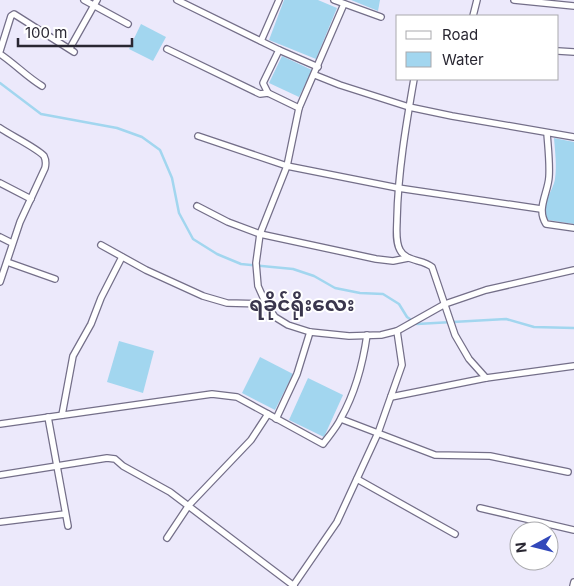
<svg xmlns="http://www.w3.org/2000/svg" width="574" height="586" font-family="Inter,'Noto Sans Myanmar',sans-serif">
<rect width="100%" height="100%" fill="#ece9fb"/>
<g fill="#a2d6ef">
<path d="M284 0H318L337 8 316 59 269 40Z"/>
<path d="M351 0H380L378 11Z"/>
<path d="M141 24 166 37 153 61 129 49Z"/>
<path d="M282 56 312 70 299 97 269 83Z"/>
<path d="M554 138 574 142V224L548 220C538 208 553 192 555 179 557 166 555 151 554 138Z"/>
<path d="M119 341 154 351 143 393 107 382Z"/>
<path d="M260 357 293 374 275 410 242 393Z"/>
<path d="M308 378 343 395 324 437 289 420Z"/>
</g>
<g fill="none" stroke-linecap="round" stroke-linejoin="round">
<path stroke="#a2d6ef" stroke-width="2.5" d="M0 83 41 114 117 128 142 137 160 150 172 178 179 213 193 239 217 254 241 264 293 269 314 276 335 288 360 293 383 294 399 304 407 317 417 324 506 319 534 327 574 328"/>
<defs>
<g id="street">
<path d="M84 0 128 24"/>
<path d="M177 0 279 50 318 67"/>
<path d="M334 0 381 17"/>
<path d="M514 0 574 6"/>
<path d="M344 4 299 108 287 166 260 234 256 263 258 286 266 304 275 317 288 325 310 332 349 336 381 335 397 331 445 304 486 290 574 270"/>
<path d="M473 16 477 0"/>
<path d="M261 41 279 0"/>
<path d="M70 48 97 0"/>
<path d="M167 49 260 94 268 93 299 108"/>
<path d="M0 51 11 16 14 14 74 52"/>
<path d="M558 51 574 52"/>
<path d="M0 54C15 64 27 77 42 86"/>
<path d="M315 75 340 85 409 107 452 116 574 137"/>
<path d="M414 79C406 125 398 172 397 219 397 228 395 241 400 250 406 262 423 259 432 267L455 335 469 359 486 378 574 366"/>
<path d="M268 93 263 83 279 50"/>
<path d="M0 128C10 135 37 148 44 156 46 160 46 164 45 168L20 222 0 282"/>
<path d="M547 133C548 147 550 163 549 177 548 193 536 209 546 224L574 228"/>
<path d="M198 136 287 166 398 188 541 209"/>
<path d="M0 183 31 199"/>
<path d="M197 206 228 222 260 234 376 259 393 261 408 258"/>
<path d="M0 237 12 243"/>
<path d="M101 245 146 270 203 296 227 303 266 304"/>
<path d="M7 262 55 279"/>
<path d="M391 397 486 378"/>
<path d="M62 415 73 356 91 324 101 298 122 257"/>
<path d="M48 417 68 526"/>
<path d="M276 419 297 374 310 332"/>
<path d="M341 419 435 455 490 456 568 472"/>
<path d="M0 424 212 394 237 397 323 444C329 436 337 427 341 418 355 393 363 363 367 335"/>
<path d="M0 475 107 458 115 459 123 466 170 492 294 586"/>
<path d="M357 479 455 534"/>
<path d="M480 508 574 530"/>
<path d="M0 522 65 514"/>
<path d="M167 538 189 505 251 440 268 414"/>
<path d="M293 586 337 522 378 433 402 365 397 331"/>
<path d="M573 586 574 582"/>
</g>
</defs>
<use href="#street" stroke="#746f89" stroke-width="8"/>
<use href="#street" stroke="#fff" stroke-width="5.5"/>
</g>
<g text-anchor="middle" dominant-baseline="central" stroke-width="4" stroke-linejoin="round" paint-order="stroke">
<g font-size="20" font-weight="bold" fill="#3a364d" stroke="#fff">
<text x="302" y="304">ရခိုင်ရိုးလေး</text>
</g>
</g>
<rect x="396" y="15" width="162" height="65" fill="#ffffff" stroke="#a9a9ad"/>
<rect x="406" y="31" width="25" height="8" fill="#ffffff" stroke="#a9a9ad"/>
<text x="442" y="40" font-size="15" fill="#292732">Road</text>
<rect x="406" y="52" width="25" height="15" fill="#a2d6ef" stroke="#a9a9ad"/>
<text x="442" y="65" font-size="15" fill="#292732">Water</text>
<g transform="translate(534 546) rotate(263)"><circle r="24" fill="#ffffff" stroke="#a9a9ad"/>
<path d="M0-4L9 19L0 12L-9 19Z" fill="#3248ba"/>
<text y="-8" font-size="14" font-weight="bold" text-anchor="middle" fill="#292732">N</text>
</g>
<path d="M18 38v8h114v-8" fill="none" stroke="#292732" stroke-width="2.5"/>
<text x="25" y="38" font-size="15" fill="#292732" stroke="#ffffff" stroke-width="4" paint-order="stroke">100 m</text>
</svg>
